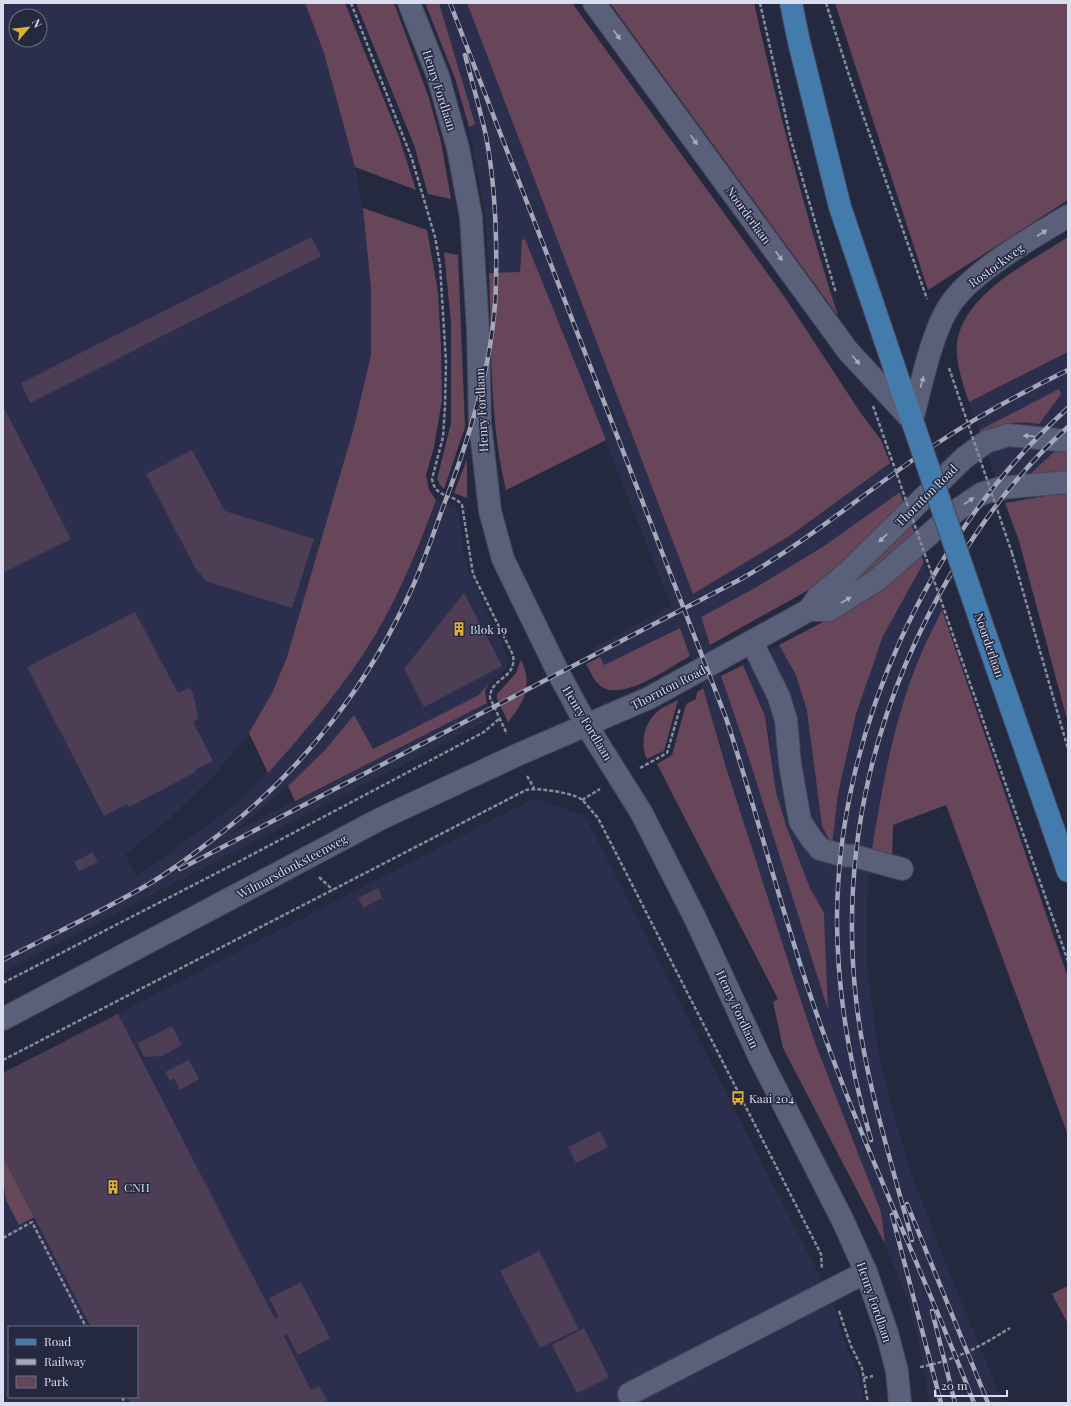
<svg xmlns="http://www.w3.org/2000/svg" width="1071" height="1406" font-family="'Playfair Display',serif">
<rect width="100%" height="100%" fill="#252940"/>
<g fill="#2b2f4d" fill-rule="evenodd">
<path d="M3 3H305L324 53 355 167 363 208 371 288V355L354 427 287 657 272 693 249 733 214 775 169 819 125 855 137 876 235 805 305 732 362 656 389 609 426 529 436 500 455 506 458 510 464 554 469 572 509 659 505 669 479 695 373 750 354 715 324 751 288 786 232 833 487 703 492 718 3 972ZM16 16H40V40H16Z"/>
<path d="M439 3H467L693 594 791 535 890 463 900 492 824 546 755 588 701 617 746 749 828 1008 824 913 810 888 786 825 776 792 768 727 760 703 743 665 779 645 796 675 807 711 819 805 832 844 838 794 856 714 883 636 924 562 942 610 921 654 909 688 881 795 871 855 867 901V967L879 1055 890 1102 911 1173 948 1269 1003 1403H930L916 1329 904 1291 885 1244 881 1212 817 1048 777 930 703 688 680 628 604 665 594 648 671 605 525 239 522 240 520 272 489 273 485 215 469 127 474 124Z"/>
<path d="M1068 352V439L1026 478 1005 503 969 402Z"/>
<path d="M535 798 585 816 814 1265 835 1310 845 1343 860 1378 864 1403H3V1073ZM9 1327H137V1397H9Z"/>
</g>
<g fill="#684659">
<path d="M305 3H345L399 137 416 190 355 167 324 53Z"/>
<path d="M356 3H394L429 98 441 142 451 199 428 194 414 145Z"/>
<path d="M425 3H439L475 124 469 127 455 78Z"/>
<path d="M467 3H572L786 299 860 412 881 440 890 463 791 535 693 594Z"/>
<path d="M610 3H754C778 109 805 213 838 316Z"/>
<path d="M835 3H1068V200L928 290Z"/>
<path d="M363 208 427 230 438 292 441 347 442 400 434 447 426 475 429 490 436 500C417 553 393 609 362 656 334 698 301 736 268 773L249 733 272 693 287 657 354 427 371 355V288Z"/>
<path d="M1068 237V352L969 402C963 384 955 362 957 343 964 293 1030 262 1068 237Z"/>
<path d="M525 239 606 440 506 490C489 420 492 345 489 273L520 272 522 240Z"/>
<path d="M444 252 458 255 465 427 444 489 440 485 437 479 451 423V322Z"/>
<path d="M1059 389 1061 394 1039 424C1017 420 1000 424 980 432V430Z"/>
<path d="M1055 451 1068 452V474L1026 478Z"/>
<path d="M467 459V498L454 493Z"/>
<path d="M900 492 904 504 821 583 710 645 701 617 755 588 824 546Z"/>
<path d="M1068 492V723L1019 541 1005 503Z"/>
<path d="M911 523 915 535 855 586 850 582Z"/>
<path d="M921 554 924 562 883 636 856 714 838 794 832 845 822 826 807 711 796 675 779 645 842 612Z"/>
<path d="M942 610 1068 978V1135L946 805 893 825 892 857 871 855C882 788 894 717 921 654 927 639 935 625 942 610Z"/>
<path d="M680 628 690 656C670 667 624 701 602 687 594 682 591 672 586 664L600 657 604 665Z"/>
<path d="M521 660C533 684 525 702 508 722L497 699V694L516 673Z"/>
<path d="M743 665 765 716 776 792 786 825 810 888 824 913 828 1010 746 749 721 676Z"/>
<path d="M489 683 485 691 487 703 295 801 288 786 324 751 354 715 373 749 479 695Z"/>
<path d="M703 688 726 767 797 989 817 1048 881 1212 885 1244 783 1048 773 1002 778 999 657 764 672 755 686 704 696 699 697 692Z"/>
<path d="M678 700 664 751 647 759C640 744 644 724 656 713 661 707 671 704 678 700Z"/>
<path d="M3 1157 34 1217 19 1225 6 1200 3 1179Z"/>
<path d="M1068 1286V1324L1052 1294Z"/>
</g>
<g fill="#4d3e56">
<path d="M311 237 321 256 30 403 21 383Z"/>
<path d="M3 406 71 539 3 573Z"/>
<path d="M192 450 225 511 314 539 292 608 205 581 200 572 198 573 146 474Z"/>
<path d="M464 593 502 666 424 707 404 669Z"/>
<path d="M135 612 178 693 190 687 195 700 198 719 193 722 213 761 195 770 196 772 129 807 127 804 104 816 27 667Z"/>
<path d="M93 852 98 862 79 871 74 862Z"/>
<path d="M378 888 382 898 363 908 358 898Z"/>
<path d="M118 1014 275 1319 279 1317 269 1298 301 1282 330 1338 298 1355 287 1334 284 1336 311 1390 319 1386 327 1400 321 1403H131L128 1397H137V1327H91L3 1157V1073Z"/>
<path d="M172 1026 182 1045 162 1056 144 1057 138 1043Z"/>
<path d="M189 1060 199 1079 180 1090 174 1078 170 1081 165 1072Z"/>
<path d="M600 1131 608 1147 576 1163 568 1147Z"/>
<path d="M539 1251 579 1329 540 1348 500 1271Z"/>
<path d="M584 1328 609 1377 577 1393 552 1345Z"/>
</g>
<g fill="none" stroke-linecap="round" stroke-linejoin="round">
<defs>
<g id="minor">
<path d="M409 3 438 76 458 148 471 217 478 330 480 423 490 511 503 559 559 674 587 726 641 812 695 918 760 1058 843 1221 866 1272 887 1333 897 1371 900 1403"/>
<path d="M594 3 848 351 912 420"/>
<path d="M912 420C921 387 932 329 952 302 975 270 1033 237 1068 216"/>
<path d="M809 610H829L877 580 956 511 981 494 1000 488 1068 482"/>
<path d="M752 642 779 697 786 720 790 764 800 821 811 838 820 849 841 855 855 856 902 869"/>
<path d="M3 1019 382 818 517 755 649 698 809 610 818 597 847 573 964 458 986 442 1008 435 1068 441"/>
<path d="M629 1394 866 1272"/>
</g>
<g id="major">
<path d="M791 3 799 42 840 207 912 420"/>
<path d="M982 625 1068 871"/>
</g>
</defs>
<use href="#minor" stroke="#44465a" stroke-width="24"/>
<use href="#major" stroke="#44465a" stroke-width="24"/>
<g stroke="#878b9e" stroke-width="2.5" stroke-dasharray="4 2" stroke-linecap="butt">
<path d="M351 3 412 159 435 237 440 265 446 362 445 407 443 437 432 479C436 500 452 492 462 505L473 574 513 655C517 680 490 677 490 698L507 734"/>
<path d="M760 3 791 140 836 293"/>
<path d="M826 3 849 75 927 299"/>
<path d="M1012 553 1068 749"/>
<path d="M959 652 1068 961"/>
<path d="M640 768 667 753 680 708"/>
<path d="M527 776 534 788"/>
<path d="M582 800 600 789"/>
<path d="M319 877 333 890"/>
<path d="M3 983 240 861 484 732 499 719"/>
<path d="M3 1060 526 790C536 787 573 793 581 799 584 801 595 815 598 818L821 1254 822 1269"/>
<path d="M3 1238 32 1222 86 1327"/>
<path d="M839 1311 851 1346 862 1368 868 1403"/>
<path d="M920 1367C954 1361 981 1346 1010 1328"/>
<path d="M864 1378 873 1376"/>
<path d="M122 1397 125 1403"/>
</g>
<use href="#minor" stroke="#5a5f7a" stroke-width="22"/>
<use href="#major" stroke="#437bac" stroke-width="22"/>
<defs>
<g id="rail">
<path d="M450 3 726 718C760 821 785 927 822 1029 867 1156 926 1278 974 1403"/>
<path d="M180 869 741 579C810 540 870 488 936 444 978 416 1023 392 1068 370"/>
<path d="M3 960C51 935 101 912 147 885 175 869 200 849 225 830 306 766 370 682 412 588 426 557 436 525 448 494 473 426 495 354 496 281 497 233 495 183 486 136 480 109 472 82 465 55"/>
<path d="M871 1140C850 1067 837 993 837 918 838 730 929 533 1068 408"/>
<path d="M907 1204 988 1403"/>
<path d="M892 1215 941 1403"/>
<path d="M912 1240C891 1160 865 1081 856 999 839 845 876 699 955 567 986 515 1023 467 1068 427"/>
<path d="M932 1311 955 1403"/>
</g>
</defs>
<use href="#rail" stroke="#a5a8ba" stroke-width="4.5"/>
<use href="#rail" stroke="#252940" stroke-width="3" stroke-dasharray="9" stroke-linecap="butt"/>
<defs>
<path id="major-bridge" d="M912 420 982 625"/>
</defs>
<use href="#major-bridge" stroke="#44465a" stroke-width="24" stroke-linecap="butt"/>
<g stroke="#878b9e" stroke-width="2.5" stroke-dasharray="4 2" stroke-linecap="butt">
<path d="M949 368 1012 553"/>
<path d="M873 406 959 652"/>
</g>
<use href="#major-bridge" stroke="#437bac" stroke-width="22"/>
</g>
<defs><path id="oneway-solid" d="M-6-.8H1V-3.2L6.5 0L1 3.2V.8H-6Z"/></defs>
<g fill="#a7abbf">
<use href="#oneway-solid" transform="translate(617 35) rotate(54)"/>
<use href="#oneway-solid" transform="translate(694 140) rotate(54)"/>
<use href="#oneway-solid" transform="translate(1042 233) rotate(-33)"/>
<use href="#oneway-solid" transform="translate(779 256) rotate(54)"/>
<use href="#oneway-solid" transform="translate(856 360) rotate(50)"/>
<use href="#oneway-solid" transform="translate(922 382) rotate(-74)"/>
<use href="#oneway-solid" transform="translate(1029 436) rotate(-175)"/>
<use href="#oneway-solid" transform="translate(969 501) rotate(-34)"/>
<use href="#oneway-solid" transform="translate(883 538) rotate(136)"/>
<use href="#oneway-solid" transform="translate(846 600) rotate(-30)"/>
</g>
<defs>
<symbol id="building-bare" viewBox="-9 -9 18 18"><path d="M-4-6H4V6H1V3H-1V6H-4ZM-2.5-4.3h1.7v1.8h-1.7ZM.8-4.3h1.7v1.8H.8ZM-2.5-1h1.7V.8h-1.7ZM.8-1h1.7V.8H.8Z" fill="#dfb034" stroke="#252940" stroke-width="2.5" paint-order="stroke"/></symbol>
<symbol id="bus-bare" viewBox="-9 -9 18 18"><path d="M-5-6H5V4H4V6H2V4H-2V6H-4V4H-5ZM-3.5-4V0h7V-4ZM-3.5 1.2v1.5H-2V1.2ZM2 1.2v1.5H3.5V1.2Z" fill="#dfb034" stroke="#252940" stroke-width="2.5" paint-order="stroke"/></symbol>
</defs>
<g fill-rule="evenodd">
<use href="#building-bare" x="449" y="619" width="20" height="20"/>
<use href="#bus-bare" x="728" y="1088" width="20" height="20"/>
<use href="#building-bare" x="103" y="1177" width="20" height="20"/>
</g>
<g text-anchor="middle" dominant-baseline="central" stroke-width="3" stroke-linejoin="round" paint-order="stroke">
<g font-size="12" fill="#dadded" stroke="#252940">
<text transform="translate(440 90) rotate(72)">Henry Fordlaan</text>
<text transform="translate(749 215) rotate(54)">Noorderlaan</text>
<text transform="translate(996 265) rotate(-36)">Rostockweg</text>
<text transform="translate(481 410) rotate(-93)">Henry Fordlaan</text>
<text transform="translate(926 495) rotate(-45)">Thornton Road</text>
<text transform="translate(990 645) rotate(71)">Noorderlaan</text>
<text transform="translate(668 687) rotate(-27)">Thornton Road</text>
<text transform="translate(588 723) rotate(59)">Henry Fordlaan</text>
<text transform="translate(292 866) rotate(-28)">Wilmarsdonksteenweg</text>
<text transform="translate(738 1009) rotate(65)">Henry Fordlaan</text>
<text transform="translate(875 1302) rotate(71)">Henry Fordlaan</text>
</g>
<g font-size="12" fill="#dadded" stroke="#252940" text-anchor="start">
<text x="470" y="629">Blok 19</text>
<text x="749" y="1098">Kaai 204</text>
<text x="124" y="1187">CNH</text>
</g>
</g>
<rect width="1071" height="1406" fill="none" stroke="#dadded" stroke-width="8"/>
<rect x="8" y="1326" width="130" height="72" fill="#252940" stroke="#6d7185"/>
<rect x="16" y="1339" width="20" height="6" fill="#437bac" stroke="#6d7185"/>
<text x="44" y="1346" font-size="12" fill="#dadded">Road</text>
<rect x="16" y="1359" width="20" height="6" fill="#a5a8ba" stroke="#6d7185"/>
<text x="44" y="1366" font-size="12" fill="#dadded">Railway</text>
<rect x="16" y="1376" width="20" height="12" fill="#684659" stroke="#6d7185"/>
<text x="44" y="1386" font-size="12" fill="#dadded">Park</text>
<g transform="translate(28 28) rotate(62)"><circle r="19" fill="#252940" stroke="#6d7185"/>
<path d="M0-3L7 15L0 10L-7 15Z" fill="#dfb034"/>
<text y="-6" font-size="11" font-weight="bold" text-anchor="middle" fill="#dadded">N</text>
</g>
<path d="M935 1390v6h72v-6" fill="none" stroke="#dadded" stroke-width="2"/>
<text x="941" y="1390" font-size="12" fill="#dadded" stroke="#252940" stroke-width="3" paint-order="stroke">20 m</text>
</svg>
